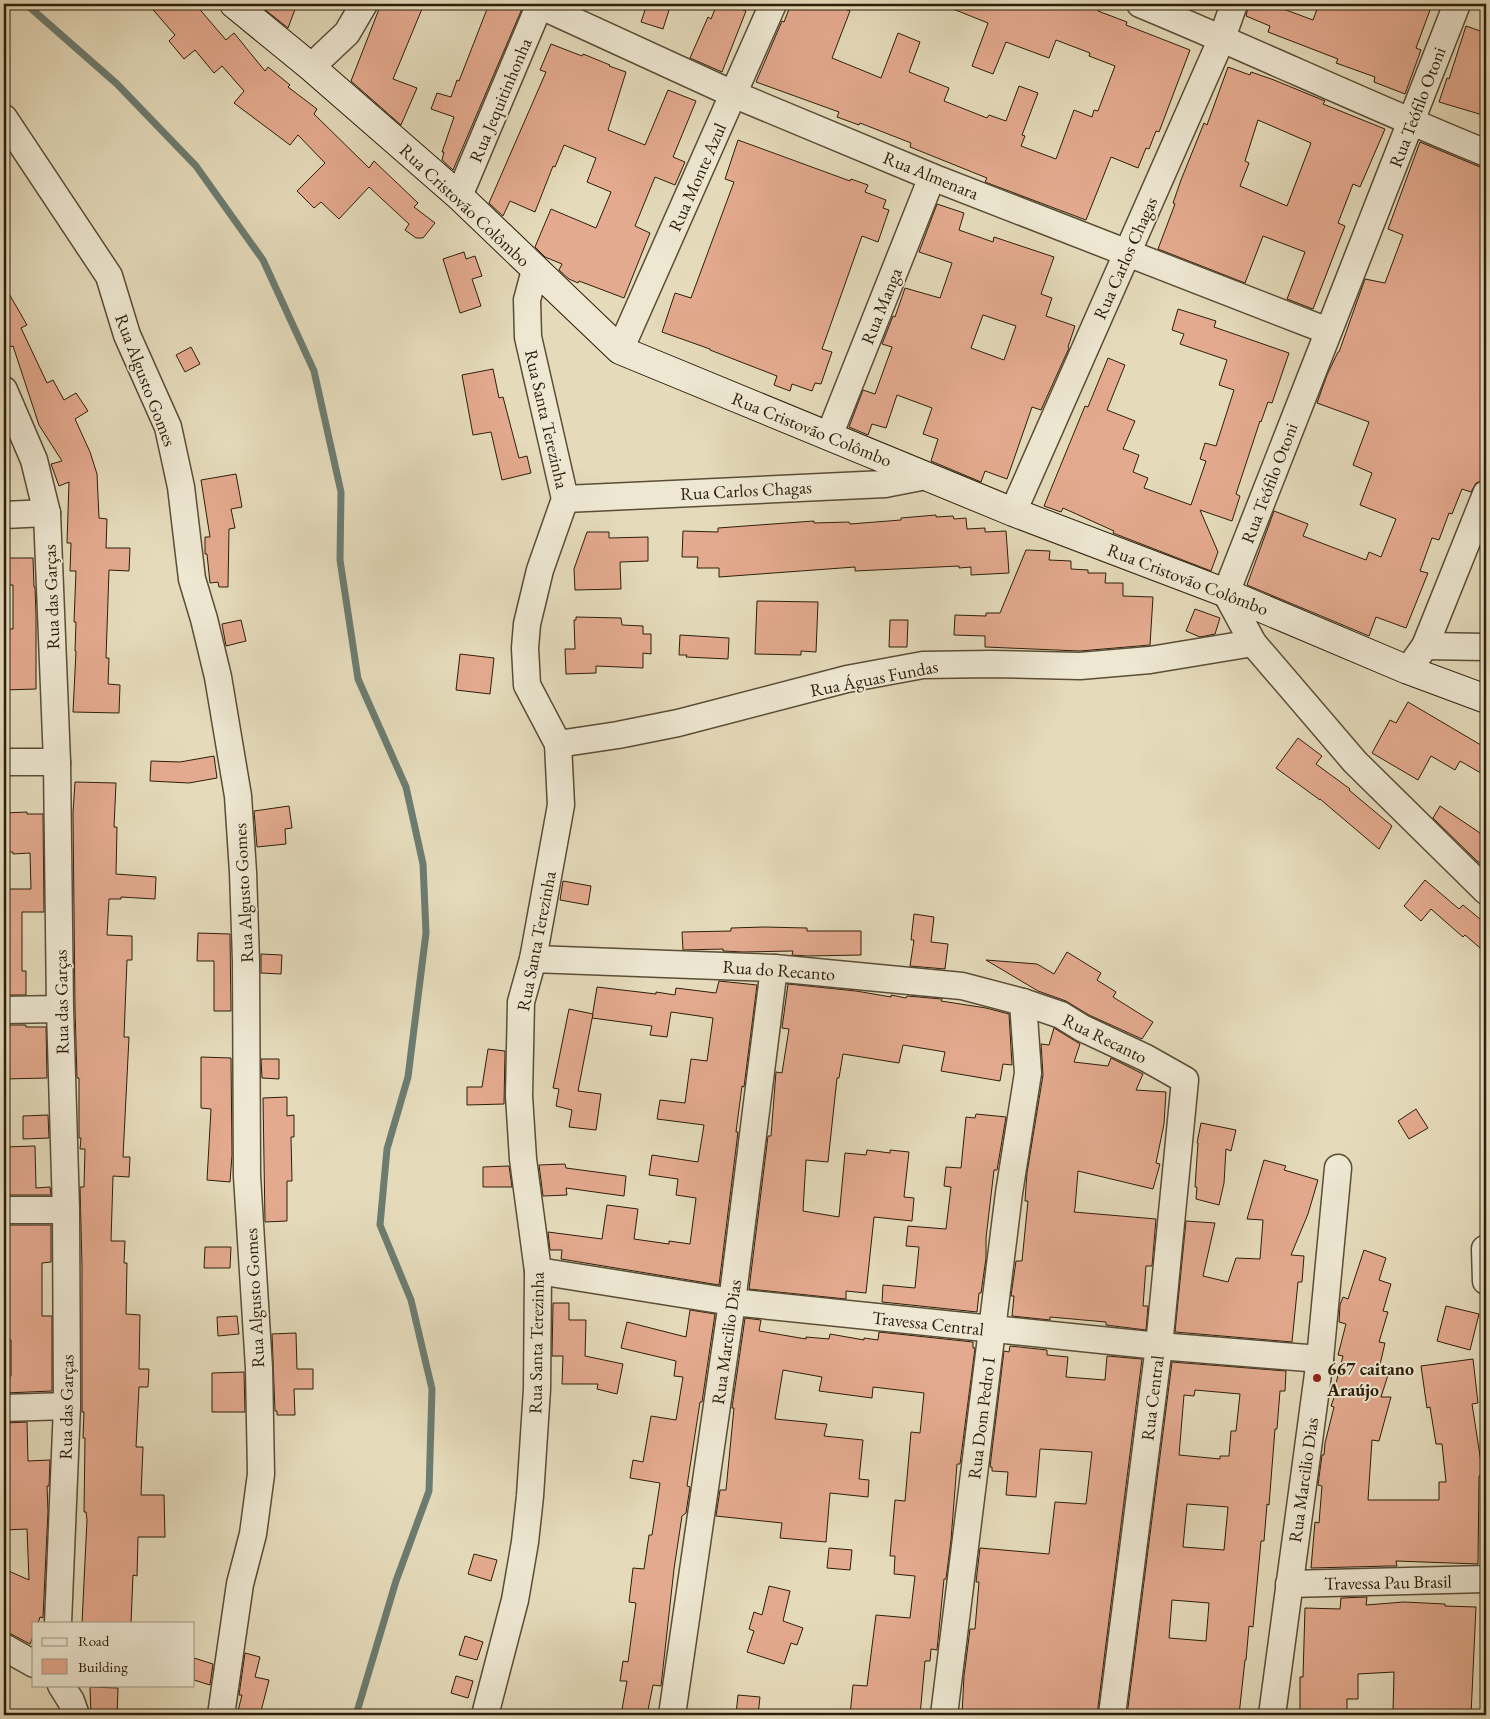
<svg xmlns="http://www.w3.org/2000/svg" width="1490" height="1719" font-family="'EB Garamond',serif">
<rect width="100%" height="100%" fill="#e5dbbb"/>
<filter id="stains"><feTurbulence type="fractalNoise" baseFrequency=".004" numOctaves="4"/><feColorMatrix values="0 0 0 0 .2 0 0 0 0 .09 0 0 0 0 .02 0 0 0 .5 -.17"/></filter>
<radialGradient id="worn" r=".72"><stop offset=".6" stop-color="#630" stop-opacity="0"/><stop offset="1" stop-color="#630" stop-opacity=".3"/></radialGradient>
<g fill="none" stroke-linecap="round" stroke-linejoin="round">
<path stroke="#6c7c71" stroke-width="7" d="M26 4 117 84 196 166 263 260 314 371 341 492 340 560 358 679 406 787 423 864 426 933 408 1077 387 1149 380 1225 411 1300 432 1389 429 1491 396 1581 356 1715"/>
</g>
<g fill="#e4aa8f" stroke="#2d1e0a" fill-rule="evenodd">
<path d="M148 4H195L226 40 234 33 265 71 268 67 290 85 288 87 317 109 314 114 369 168 374 161 418 203 414 207 435 223 423 238H416L405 230 409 224 369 187 339 219 321 202 314 208 297 191 325 163 298 135 290 145 234 103 244 91 222 66 214 73 195 50 184 59 169 41 175 35Z"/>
<path d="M258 4H297L288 28Z"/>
<path d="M381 4H424L393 79 417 88 401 125 351 81Z"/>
<path d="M489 4H524L453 170 442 160 444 152H442L454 117 431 109 437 93 451 97 457 80 459 81Z"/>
<path d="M647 4H671L663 29 641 22Z"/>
<path d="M717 4H727L746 11 722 72 690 58 708 17 711 19Z"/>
<path d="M791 4H832L850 11 832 58 881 78 898 33 920 42 909 72 949 88 944 101 987 118 989 115 1006 121 1019 86 1038 93 1022 135 1025 136 1021 146 1056 159 1074 110 1092 117 1094 110 1098 111 1115 66 1089 56 1090 53 1056 40 1049 58 1006 42 993 74 972 66 988 23 943 5V4H1090L1099 8 1098 11 1127 22 1126 25 1190 50 1159 132 1156 131 1149 149 1146 148 1138 168 1111 157 1086 220 985 182 987 178 910 147 911 143 860 123 859 125 837 117 839 112 756 82 782 21 784 22Z"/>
<path d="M1249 4H1270L1313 20 1319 4H1428L1427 8 1430 10 1416 48 1421 50 1405 94 1374 82 1375 77 1336 63 1338 59 1268 32 1270 26 1246 16Z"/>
<path d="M1466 26 1486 33V116L1439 102 1447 78 1449 79Z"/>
<path d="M551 44 582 56 583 54 610 65 609 66 626 72 608 130 645 145 668 90 696 101 673 157 685 162 675 185 655 177 635 226 650 233 624 298 579 281 578 283 569 279 559 270 562 264 545 257 535 247 551 209 596 228 611 192 587 182 596 158 564 145 555 167 553 166 535 212 510 201 503 216 489 203 546 72 540 70Z"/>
<path d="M1228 67 1250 75 1251 72 1274 80 1325 101 1323 104 1385 129 1360 187 1353 184 1338 223 1345 226 1313 309 1287 299 1305 252 1263 236 1245 283 1158 249 1175 204 1173 203 1181 180 1204 123 1207 125ZM1258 120 1311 143 1287 206 1240 186 1249 163 1245 161Z"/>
<path d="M738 140 850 181 851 179 868 185 865 192 886 200 883 208 889 210 878 242 862 236 822 349 832 352 821 384 815 383 812 391 792 384 790 391 774 385 777 376 710 350V349L662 332 675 293 691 298 734 182 725 179Z"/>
<path d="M1420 142 1480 167 1486 168V479L1476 483 1471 492 1462 489 1452 514 1449 513 1439 540 1432 538 1420 571 1428 573 1406 628 1376 617 1369 636 1247 585 1274 511 1308 524 1303 536 1366 560 1369 552 1381 557 1396 519 1360 505 1372 473 1353 465 1369 422 1317 403 1327 375 1338 352H1339L1365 279 1385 283 1403 235 1388 229Z"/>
<path d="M937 204 964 213 959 230 993 242 994 237 1054 257 1041 294 1052 298 1046 316 1075 326 1068 347 1069 348 1041 410 1032 407 1007 479 985 471 981 482 931 461 938 439 923 434 932 408 897 395 886 428 872 424 868 435 849 427 863 390 875 394 892 347 882 344 893 316 895 317 905 288 940 298 952 263 919 252ZM983 315 1016 326 1004 360 971 348Z"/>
<path d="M464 252 466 259 475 256 482 276 472 279 481 306 460 313 443 259Z"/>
<path d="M4 285 27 325 21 328 47 383 53 380 64 400 76 393 88 411 75 419 90 452 97 474 99 518 107 519 106 548H130L129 571 109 570 106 658H109L108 684 120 685 119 713 73 712 76 651H75L76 622H74L76 571H70L71 543H67L69 482 59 486 51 464 62 461 39 425 13 346 4 348Z"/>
<path d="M1178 309 1216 321 1214 327 1289 353 1272 403 1268 402 1261 422 1260 421 1236 494 1240 496 1232 521 1200 510 1218 552 1211 571 1113 533 1114 531 1063 508 1061 512 1044 506 1085 406 1088 407 1108 358 1125 365 1107 410 1135 421 1123 449 1139 455 1133 472 1148 478 1144 488 1191 505 1206 461 1200 459 1205 443 1216 446 1234 390 1219 385 1227 360 1180 344 1184 334 1172 330Z"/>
<path d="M191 347 200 364 185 372 176 355Z"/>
<path d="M493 369 499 398 503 397 519 458 527 456 531 473 502 480 491 432 473 435 462 375Z"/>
<path d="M236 474 242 507 231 509 235 528 229 529 228 587H219L218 582 210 583 207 554H205V537H210L201 480Z"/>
<path d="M936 515V517L953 516 954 519 966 518 967 529 985 528V532L1006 531 1009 573 971 575V567L959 568V566L855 571V567L719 577V568H697L698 557H682L683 531 718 532V528L814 521V523L849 522 850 524 901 520V518Z"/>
<path d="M587 532H609V538L648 537V561L620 562 621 589 575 590 574 569Z"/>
<path d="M1026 550 1050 551 1049 560 1071 561V569L1088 570V573H1106L1105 583H1123V596L1153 597 1150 645 1080 651 985 647V636L954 635 955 615 986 616V613H1000Z"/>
<path d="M4 558H33L34 587H35L36 615V689L4 690V648H9V629H13V585H4Z"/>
<path d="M757 601 818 602 816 652 801 651V655L755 654Z"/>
<path d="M1195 609 1220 618 1215 634 1200 637 1186 631Z"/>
<path d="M576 617 621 618 622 625 643 626V634H651V654L643 653V668L596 666V673L566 674 565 649H575L574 620H576Z"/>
<path d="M241 620 246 641 226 646 222 624Z"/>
<path d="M890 620H908L907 647H889Z"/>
<path d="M680 635 729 638 728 659 686 657 687 655H679Z"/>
<path d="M460 654 494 658 490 694 456 690Z"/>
<path d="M1408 702 1486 748V776L1460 761 1455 770 1431 756 1418 780 1372 753 1390 720 1396 723Z"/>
<path d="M1298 738 1322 756 1316 764 1350 789 1349 790 1392 826 1379 849 1320 799V800L1276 768Z"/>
<path d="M214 756 217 778 189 783 150 781 151 761 180 762Z"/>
<path d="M75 782 116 783 114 827H117L116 874 156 877 155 899 121 897V899H109L107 935 132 936V960H127L124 1037H129L123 1157H130L129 1177 113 1176 111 1241H125L124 1263H127L126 1314 140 1315 139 1369H149L148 1387H139L136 1447H143L141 1495H164L165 1537H138L137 1576 133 1575 131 1623H82L87 1520 86 1512H84L85 1438H83L84 1412H82V1266L80 1187H84L85 1149H80L81 1138H79V1078H77L75 1009 73 813Z"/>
<path d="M289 806 292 828 285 829 286 844 257 847 254 811Z"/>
<path d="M1440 806 1486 837V867L1477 861 1433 818Z"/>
<path d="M27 812V814H43L44 912H22V971H26V995H4V889H31L30 853 13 854V852H4V813Z"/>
<path d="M1425 880 1459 909 1463 905 1486 924V953L1465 935 1463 937 1431 909 1421 921 1404 906Z"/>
<path d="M563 881 591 886 588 905 560 900Z"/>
<path d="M914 914 934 917 931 942 948 944 945 969 910 966 914 940H911Z"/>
<path d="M764 927 807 928V931H861V955L808 956 792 955 793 951 743 952 723 951V949L683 950 682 932 731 931V928Z"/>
<path d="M198 933 230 934 231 1011H214V961H197Z"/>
<path d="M1067 952 1101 973 1097 980 1116 992 1113 997 1153 1022 1142 1039 1089 1015 1066 1001 1038 991 986 960 1037 964 1054 974Z"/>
<path d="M261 954 282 955 281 974 261 973Z"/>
<path d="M719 981 757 985 744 1087 742 1086 736 1132H738L719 1285 561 1259 562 1250H550L548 1232 602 1239 607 1205 638 1209 634 1239 669 1244V1241L690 1244 696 1198 676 1195 678 1179 649 1175 652 1155 698 1162 704 1125 657 1119 660 1100 685 1103 691 1059 707 1061 713 1018 671 1012 667 1037 650 1035 652 1026 592 1018 597 987 656 994V992L675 995 676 988 716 993Z"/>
<path d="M788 984 856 991 891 997V995L906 998 907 996 942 999 941 1001 986 1008 1009 1014 1012 1065 1003 1064 1000 1081 941 1071 945 1052 903 1045 899 1063 843 1054 839 1078H837L828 1162 806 1160 803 1211 839 1217 845 1153 866 1155 867 1150 890 1153V1150L909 1152 904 1197 914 1198 912 1221 874 1217 866 1293 846 1291V1299L749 1289 768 1136H771L776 1072 782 1073 789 1029 782 1028Z"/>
<path d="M569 1009 593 1014 578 1091 601 1094 596 1130 569 1127 572 1110 556 1106 559 1089 553 1088Z"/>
<path d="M4 1025H26V1027H46L47 1078 4 1079Z"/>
<path d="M1054 1028 1080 1044 1074 1062 1108 1066 1111 1058 1143 1074 1136 1090 1166 1092 1164 1124 1156 1163 1160 1164 1153 1189 1078 1171 1075 1208 1074 1212 1156 1219 1152 1266H1146L1143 1306H1148L1146 1330 1106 1325V1322L1050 1317V1320L1012 1316 1014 1296H1011L1016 1261H1022L1028 1201H1025L1027 1173 1043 1075 1041 1044 1049 1045Z"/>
<path d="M488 1049 505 1051 504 1104 467 1105V1087H482Z"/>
<path d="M201 1057 231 1058 232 1155 230 1182 207 1180 211 1109 201 1108Z"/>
<path d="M261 1059H279V1079L262 1078Z"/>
<path d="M287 1097V1116L294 1115V1137H291L292 1181H287V1221L265 1222 263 1098Z"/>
<path d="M1416 1109 1428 1128 1409 1139 1398 1121Z"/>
<path d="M976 1114 1006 1117 997 1170H994L986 1238V1258L981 1293H979L977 1312 882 1302 883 1285 915 1288 919 1247 906 1246 908 1226 946 1229 951 1187 944 1186 946 1167 961 1168 966 1117 975 1118Z"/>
<path d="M48 1115 49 1138 23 1139V1116Z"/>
<path d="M1201 1123 1236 1130 1231 1151 1226 1149 1224 1183 1219 1205 1196 1199 1197 1187H1195L1198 1143H1197Z"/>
<path d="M35 1146 36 1188 50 1187 51 1195H4V1147Z"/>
<path d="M1264 1160 1286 1166 1284 1170 1318 1180 1308 1214 1291 1255 1304 1256 1302 1282H1298L1292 1342 1175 1332 1186 1221 1215 1223 1203 1276 1228 1282 1236 1258 1260 1259 1263 1220 1247 1219Z"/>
<path d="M565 1164 566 1168 626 1176 624 1196 566 1188 567 1195 543 1196 539 1165Z"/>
<path d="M509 1166 512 1187H483V1167Z"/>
<path d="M4 1225H51V1262L42 1263V1316H52V1391L5 1393V1377L11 1376V1340H4Z"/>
<path d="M205 1247H231L230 1268H204Z"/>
<path d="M1364 1250 1386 1258 1379 1280 1391 1284 1383 1311 1388 1312 1379 1342 1385 1343 1379 1369 1389 1372 1381 1397H1391L1379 1441 1372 1440 1368 1500H1439V1482H1446L1442 1444H1436L1430 1407 1427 1408 1421 1366 1473 1359 1478 1403 1472 1404 1483 1475 1479 1476 1478 1564 1396 1561 1397 1566H1389L1311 1568 1315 1522 1319 1523 1322 1486 1318 1485 1322 1455H1324L1325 1443 1334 1407 1331 1406 1336 1392 1334 1391 1343 1356 1338 1355 1346 1324 1339 1322 1340 1305 1343 1297 1348 1299Z"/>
<path d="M553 1303H569V1320H586L585 1356 623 1364 617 1394 597 1389 598 1384H562L563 1356H552Z"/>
<path d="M1446 1306 1479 1314 1470 1350 1437 1341Z"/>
<path d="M690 1310 715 1314 702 1402H700L687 1486 690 1487 686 1513 682 1516 674 1569 661 1686 653 1685 647 1715H621L627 1681H620L623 1661 628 1662 636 1603 629 1602 633 1568 644 1569 649 1535H652L660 1483 630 1478 633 1460 643 1462 651 1416 676 1420 683 1377 674 1376 676 1361 621 1348 627 1322 686 1337Z"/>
<path d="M237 1316 239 1334 218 1336 217 1317Z"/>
<path d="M745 1318 761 1320 759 1331 806 1339V1337L829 1339 830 1334 864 1340V1338L878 1340 879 1332 973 1342V1348H975L960 1464H957L951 1540 946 1579H944L937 1650 931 1649 930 1661H925L920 1715H850L853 1685 867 1686 876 1615 910 1618 915 1576 894 1574 895 1556H890L895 1500 905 1501 911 1432 920 1433 924 1393 873 1387 872 1398 819 1391 822 1377 783 1370 775 1419 827 1424 824 1436 863 1440 859 1479 869 1480 868 1497 830 1493 826 1542 780 1538 782 1523 716 1516 720 1490H726L734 1408H732Z"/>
<path d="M296 1333 297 1369H313V1389H294L295 1415H277V1411H275L272 1334Z"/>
<path d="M1010 1346 1047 1350V1355L1068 1357 1066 1377 1105 1380 1107 1356 1142 1359 1097 1715H962L964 1676 970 1629H975L979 1582H976L980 1548 1049 1554 1055 1502 1086 1504 1092 1452 1040 1449 1036 1497 1006 1495 1008 1472 992 1471V1467H990L1004 1351 1009 1352Z"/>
<path d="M1172 1362 1286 1371 1285 1391H1280L1277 1429H1275L1269 1505 1267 1504 1264 1541H1261L1253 1627 1249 1626 1246 1660H1245L1239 1715H1127ZM1195 1390 1240 1394 1236 1431H1231L1229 1456H1220V1459L1179 1455 1184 1395 1194 1396ZM1187 1504 1228 1507 1224 1550 1183 1547ZM1172 1600 1209 1603 1206 1641 1169 1638Z"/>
<path d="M244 1372 245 1412H212V1373Z"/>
<path d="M27 1422 28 1461 50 1460 49 1486H47L48 1511 43 1618 40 1617 38 1623H34V1634L30 1644 11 1634 4 1632V1569L29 1580 27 1529 4 1530V1428H5V1423Z"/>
<path d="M829 1548 852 1550 850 1570 827 1568Z"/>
<path d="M474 1554 497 1560 491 1581 468 1574Z"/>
<path d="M769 1586 790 1591 783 1621 803 1628 797 1645 791 1643 784 1664 747 1652 754 1631 749 1629 754 1612 762 1615Z"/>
<path d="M1367 1597 1366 1605 1404 1602 1445 1604V1606L1476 1607 1471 1715H1435L1436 1712 1393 1711 1394 1672 1358 1674V1699H1347V1715H1300V1677H1303L1305 1608 1340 1609 1341 1598Z"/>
<path d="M465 1636 483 1642 477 1660 459 1655Z"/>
<path d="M245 1653 260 1657 255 1677 269 1680 260 1715H237L242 1695H239Z"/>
<path d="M194 1658 213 1664 210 1685 194 1680Z"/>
<path d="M456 1676 473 1681 468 1698 451 1693Z"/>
<path d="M90 1687 118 1688 117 1715H91Z"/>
<path d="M738 1695 760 1697 758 1715H736Z"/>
</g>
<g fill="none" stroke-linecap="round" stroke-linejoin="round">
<defs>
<g id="street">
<path d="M1140 4C1256 52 1370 106 1486 153"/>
<path d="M1457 4 1226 593 1253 643 1355 762 1486 891"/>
<path d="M539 5 733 94 932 177 1328 331"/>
<path d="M311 67 347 33 364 4"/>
<path d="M4 118 109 276 127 335 168 427 181 487 192 579 204 619 218 677 238 796 243 872 246 961 247 1176 259 1368 261 1474 253 1534 240 1584 221 1715"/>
<path d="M459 196 540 4"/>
<path d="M620 350 773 4"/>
<path d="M4 390 34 460 47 513 57 762 60 1009 66 1210 67 1406 58 1623"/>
<path d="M829 436 932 177"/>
<path d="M565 499 885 484 926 476"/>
<path d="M1013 512 1222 38 1234 4"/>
<path d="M4 515 47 513"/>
<path d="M1425 646 1486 647"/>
<path d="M1408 670 1425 646 1486 494"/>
<path d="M558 744 618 735 678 723 847 679 923 665 991 664 1080 666 1150 660 1253 643"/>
<path d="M4 762H57"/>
<path d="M533 959 774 968 962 986 1023 1002 1061 1015 1082 1028 1146 1058 1185 1080 1159 1346 1112 1715"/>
<path d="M4 1010 60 1009"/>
<path d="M4 1210H66"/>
<path d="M1485 1249 1486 1281"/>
<path d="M538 1271 732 1302 1159 1346 1320 1359"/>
<path d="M4 1408 67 1406"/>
<path d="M1289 1584 1486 1579"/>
<path d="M4 1647 34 1664"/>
<path d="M61 1685 71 1701 76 1715"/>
<path d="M485 1715 515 1600 525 1542 530 1496 537 1389 538 1271 523 1159 519 1096 521 1002 533 959 561 805 558 744 527 685 525 648 527 624 540 570 565 499 528 337 527 300 535 270"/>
<path d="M672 1715 732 1302 774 968"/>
<path d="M944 1715 1009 1193 1028 1073 1023 1002"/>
<path d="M1272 1715 1320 1359 1338 1168"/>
</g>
<path id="secondary" d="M234 4 311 67 459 196 620 350 1013 512 1226 593 1408 670 1486 699"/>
</defs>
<use href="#street" stroke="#5b4d36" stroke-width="29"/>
<use href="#secondary" stroke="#2d1e0a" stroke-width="30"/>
<use href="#street" stroke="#eee8d3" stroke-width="26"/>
<use href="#secondary" stroke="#eee8d3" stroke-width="28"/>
</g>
<circle fill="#8f2418" stroke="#eee8d3" stroke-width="2" cx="1317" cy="1378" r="5"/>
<g text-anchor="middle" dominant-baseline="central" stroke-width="4" stroke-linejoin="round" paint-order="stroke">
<g font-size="18" fill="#2d1e0a" stroke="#eee8d3">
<text transform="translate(500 100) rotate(-67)">Rua Jequitinhonha</text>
<text transform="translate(1417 107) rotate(-69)">Rua Teófilo Otoni</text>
<text transform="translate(931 175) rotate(22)">Rua Almenara</text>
<text transform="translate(697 177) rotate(-66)">Rua Monte Azul</text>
<text transform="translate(465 205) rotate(43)">Rua Cristovão Colômbo</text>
<text transform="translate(1125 258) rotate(-66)">Rua Carlos Chagas</text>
<text transform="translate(881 306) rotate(-68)">Rua Manga</text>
<text transform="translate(146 380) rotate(69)">Rua Algusto Gomes</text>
<text transform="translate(547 419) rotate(77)">Rua Santa Terezinha</text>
<text transform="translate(812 429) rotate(22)">Rua Cristovão Colômbo</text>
<text transform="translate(1269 483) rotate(-69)">Rua Teófilo Otoni</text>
<text transform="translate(746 490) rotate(-3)">Rua Carlos Chagas</text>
<text transform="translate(1188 579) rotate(21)">Rua Cristovão Colômbo</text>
<text transform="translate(51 597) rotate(-92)">Rua das Garças</text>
<text transform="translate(874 678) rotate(-11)">Rua Águas Fundas</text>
<text transform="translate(243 893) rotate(-93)">Rua Algusto Gomes</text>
<text transform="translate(536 941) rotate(-79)">Rua Santa Terezinha</text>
<text transform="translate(779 970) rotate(4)">Rua do Recanto</text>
<text transform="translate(61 1002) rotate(-91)">Rua das Garças</text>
<text transform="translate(1105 1038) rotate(26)">Rua Recanto</text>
<text transform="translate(254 1298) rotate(-93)">Rua Algusto Gomes</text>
<text transform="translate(928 1323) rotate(6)">Travessa Central</text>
<text transform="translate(726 1342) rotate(-82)">Rua Marcilio Dias</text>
<text transform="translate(536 1343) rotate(-89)">Rua Santa Terezinha</text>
<text transform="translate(1152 1398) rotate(-83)">Rua Central</text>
<text transform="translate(66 1407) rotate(-89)">Rua das Garças</text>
<text transform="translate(981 1418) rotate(-83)">Rua Dom Pedro I</text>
<text transform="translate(1303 1480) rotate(-82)">Rua Marcilio Dias</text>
<text transform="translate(1388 1582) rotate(-1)">Travessa Pau Brasil</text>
</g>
<g font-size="18" font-weight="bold" fill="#2d1e0a" stroke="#eee8d3" text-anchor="start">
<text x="1327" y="1368">667 caitano<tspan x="1327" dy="21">Araújo</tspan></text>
</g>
</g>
<rect width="1490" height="1719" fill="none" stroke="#e5dbbb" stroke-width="20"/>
<rect x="5" y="5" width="1480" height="1709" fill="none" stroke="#2d1e0a" stroke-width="2.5"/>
<rect x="10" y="10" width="1470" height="1699" fill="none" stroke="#2d1e0a"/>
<rect x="32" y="1622" width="162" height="65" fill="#eee8d3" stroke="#a19783"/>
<rect x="42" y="1638" width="25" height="8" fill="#eee8d3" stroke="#a19783"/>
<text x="78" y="1646" font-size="15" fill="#2d1e0a">Road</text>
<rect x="42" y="1659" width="25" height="15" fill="#e4aa8f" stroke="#a19783"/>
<text x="78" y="1672" font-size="15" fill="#2d1e0a">Building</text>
<rect width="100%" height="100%" filter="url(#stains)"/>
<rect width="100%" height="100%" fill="url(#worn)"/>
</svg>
